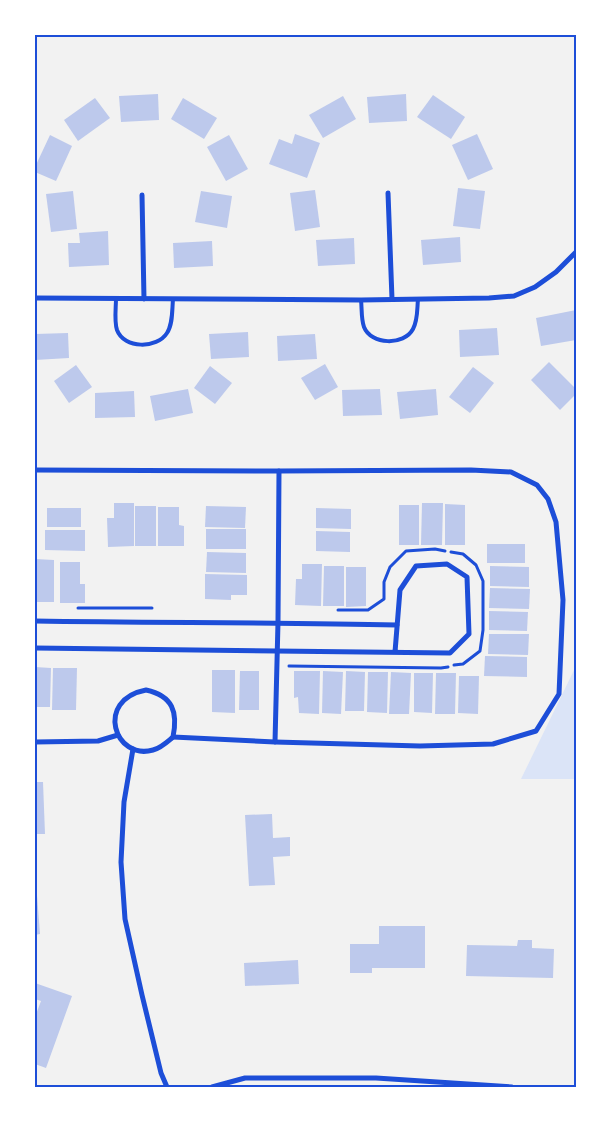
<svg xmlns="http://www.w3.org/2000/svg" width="611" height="1122" font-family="'Nunito Sans',sans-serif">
<rect width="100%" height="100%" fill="#f2f2f2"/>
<path fill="#dbe4f7" d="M576 666V779H521Z"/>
<g fill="#bdc9ec">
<path d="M158 94 159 120 121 122 119 96Z"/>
<path d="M406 94 407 121 369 123 367 97Z"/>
<path d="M433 95 465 117 451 139 417 117Z"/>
<path d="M343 96 356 119 323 138 309 115Z"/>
<path d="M95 98 110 118 78 141 64 120Z"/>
<path d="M183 98 217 118 204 139 171 119Z"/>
<path d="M295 134 320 143 307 178 269 164 279 139 292 144Z"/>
<path d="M477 134 493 169 468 180 452 145Z"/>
<path d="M50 135 72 146 56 181 35 172V167Z"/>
<path d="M229 135 248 169 226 181 207 147Z"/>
<path d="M458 188 485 191 480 229 453 226Z"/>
<path d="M315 190 320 227 295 231 290 193Z"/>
<path d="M73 191 77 229 51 232 46 194Z"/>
<path d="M201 191 232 196 227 228 195 222Z"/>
<path d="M108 231 109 265 69 267 68 243H80L79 233Z"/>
<path d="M460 237 461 262 423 265 421 240Z"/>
<path d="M354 238 355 264 318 266 316 240Z"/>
<path d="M212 241 213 266 174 268 173 243Z"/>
<path d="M576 310V340L541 346 536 318Z"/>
<path d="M497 328 499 355 460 357 459 330Z"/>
<path d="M248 332 249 357 211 359 209 334Z"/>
<path d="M68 333 69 358 35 360V334Z"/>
<path d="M315 334 317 359 278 361 277 336Z"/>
<path d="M549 362 576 389V394L560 410 531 380Z"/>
<path d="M325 364 338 387 315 400 301 378Z"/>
<path d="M76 365 92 387 69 403 54 381Z"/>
<path d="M210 366 232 383 215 404 194 388Z"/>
<path d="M473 367 494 383 470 413 449 397Z"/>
<path d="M188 389 193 413 155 421 150 396Z"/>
<path d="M380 389 382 415 343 416 342 390Z"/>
<path d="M436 389 438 415 400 419 397 392Z"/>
<path d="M134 391 135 417 95 418V393Z"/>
<path d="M114 503H134V546L108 547 107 518H114Z"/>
<path d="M422 503H443L442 545H421Z"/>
<path d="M445 504 465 505V545H445Z"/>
<rect x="399" y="505" width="20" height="40"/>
<rect x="135" y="506" width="21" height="40"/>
<path d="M206 506 246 507 245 528 205 527Z"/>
<path d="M158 507H179V525L184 526V546H158Z"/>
<rect x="47" y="508" width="34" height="19"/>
<path d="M316 508 351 509V529L316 528Z"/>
<rect x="206" y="529" width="40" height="20"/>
<path d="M45 530H85V551L45 550Z"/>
<path d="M316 531 350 532V552L316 551Z"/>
<rect x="487" y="544" width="38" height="19"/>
<path d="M207 552 246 553V573L206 572Z"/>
<path d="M35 559 54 560V602H35Z"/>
<path d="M60 562H80V584H85V603H60Z"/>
<path d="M302 564H322L321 606 295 605 296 579H302Z"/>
<path d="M324 566H344V606H323Z"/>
<path d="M490 566 529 567V587L490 586Z"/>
<path d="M346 567H366V606L346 607Z"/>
<path d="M205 574 247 575V595H231V600L205 599Z"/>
<path d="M490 588 530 589 529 609 489 608Z"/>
<path d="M489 611 528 612 527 631 489 630Z"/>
<path d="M489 634H529L528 655 488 654Z"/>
<path d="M485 656 527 657V677L484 676Z"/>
<path d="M35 667 51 668 50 707H35Z"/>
<path d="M53 668H77L76 710H52Z"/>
<path d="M212 670H235V713L212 712Z"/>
<path d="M240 671H259V710H239Z"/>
<path d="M294 671H320L319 714 299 713 298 697 294 698Z"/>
<path d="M323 671 343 672 341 714 322 713Z"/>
<path d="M346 671 365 672 364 711H345Z"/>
<path d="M368 672H388L387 713 367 712Z"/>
<path d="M391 672 411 673 409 714H389Z"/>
<path d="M414 673H433L432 713 414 712Z"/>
<path d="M436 673H456L455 714H435Z"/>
<path d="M459 676H479L478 714 458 713Z"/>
<path d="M35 782H43L45 834H35Z"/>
<path d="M272 814 273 838 290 837V856L273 857 275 885 249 886 245 815Z"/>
<path d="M35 882H36L40 934 35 935Z"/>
<path d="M379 926H425V968H372V973H350V944H379Z"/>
<path d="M518 940H532V948L554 949 553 978 466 976 467 945 517 946Z"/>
<path d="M298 960 299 984 245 986 244 963Z"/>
<path d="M35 983 72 996 46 1068 35 1064V1017L41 1001 35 999Z"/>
</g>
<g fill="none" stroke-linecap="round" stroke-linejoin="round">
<g stroke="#1d4ed8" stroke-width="3">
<path d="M451 552 463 554 476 565 483 581V630L480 651 463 664 454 665"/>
<path d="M78 608H152"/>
<path d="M338 610H368L384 599V582L390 567 406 551 435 549 445 551"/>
<path d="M289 666 441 668 448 667"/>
</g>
<g stroke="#1d4ed8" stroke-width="4">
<path d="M116 298C116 308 114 321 117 330 124 349 157 349 167 333 173 324 172 310 173 299"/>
<path d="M361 300C362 308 361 319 364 327 371 345 404 346 413 329 418 320 417 309 418 299"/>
</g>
<g stroke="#1d4ed8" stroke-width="5">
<path d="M388 193 392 299"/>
<path d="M142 195 144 299"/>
<path d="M35 298 361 300 489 298 514 296 535 287 556 272 576 252"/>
<path d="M35 470 279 471 471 470 511 472 537 485 548 499 556 522 563 600 559 694 536 731 493 744 420 746 275 742 173 737"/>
<path d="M35 621C156 623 276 622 397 625"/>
<path d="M35 648 450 653 469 634 467 577 447 564 416 566 400 590 395 652"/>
<path d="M146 690C173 696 178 712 173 737 167 742 161 748 153 750 115 761 94 700 146 690Z"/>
<path d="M35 742 98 741 118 735"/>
<path d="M275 742 278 622 279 471"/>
<path d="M133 749 124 802 121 862 125 919 142 995 161 1073 167 1087"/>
<path d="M212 1087 245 1078H376L512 1087"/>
</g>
</g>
<rect width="611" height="1122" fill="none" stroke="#ffffff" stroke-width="72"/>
<rect x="36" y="36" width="539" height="1050" fill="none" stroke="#1d4ed8" stroke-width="2"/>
</svg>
